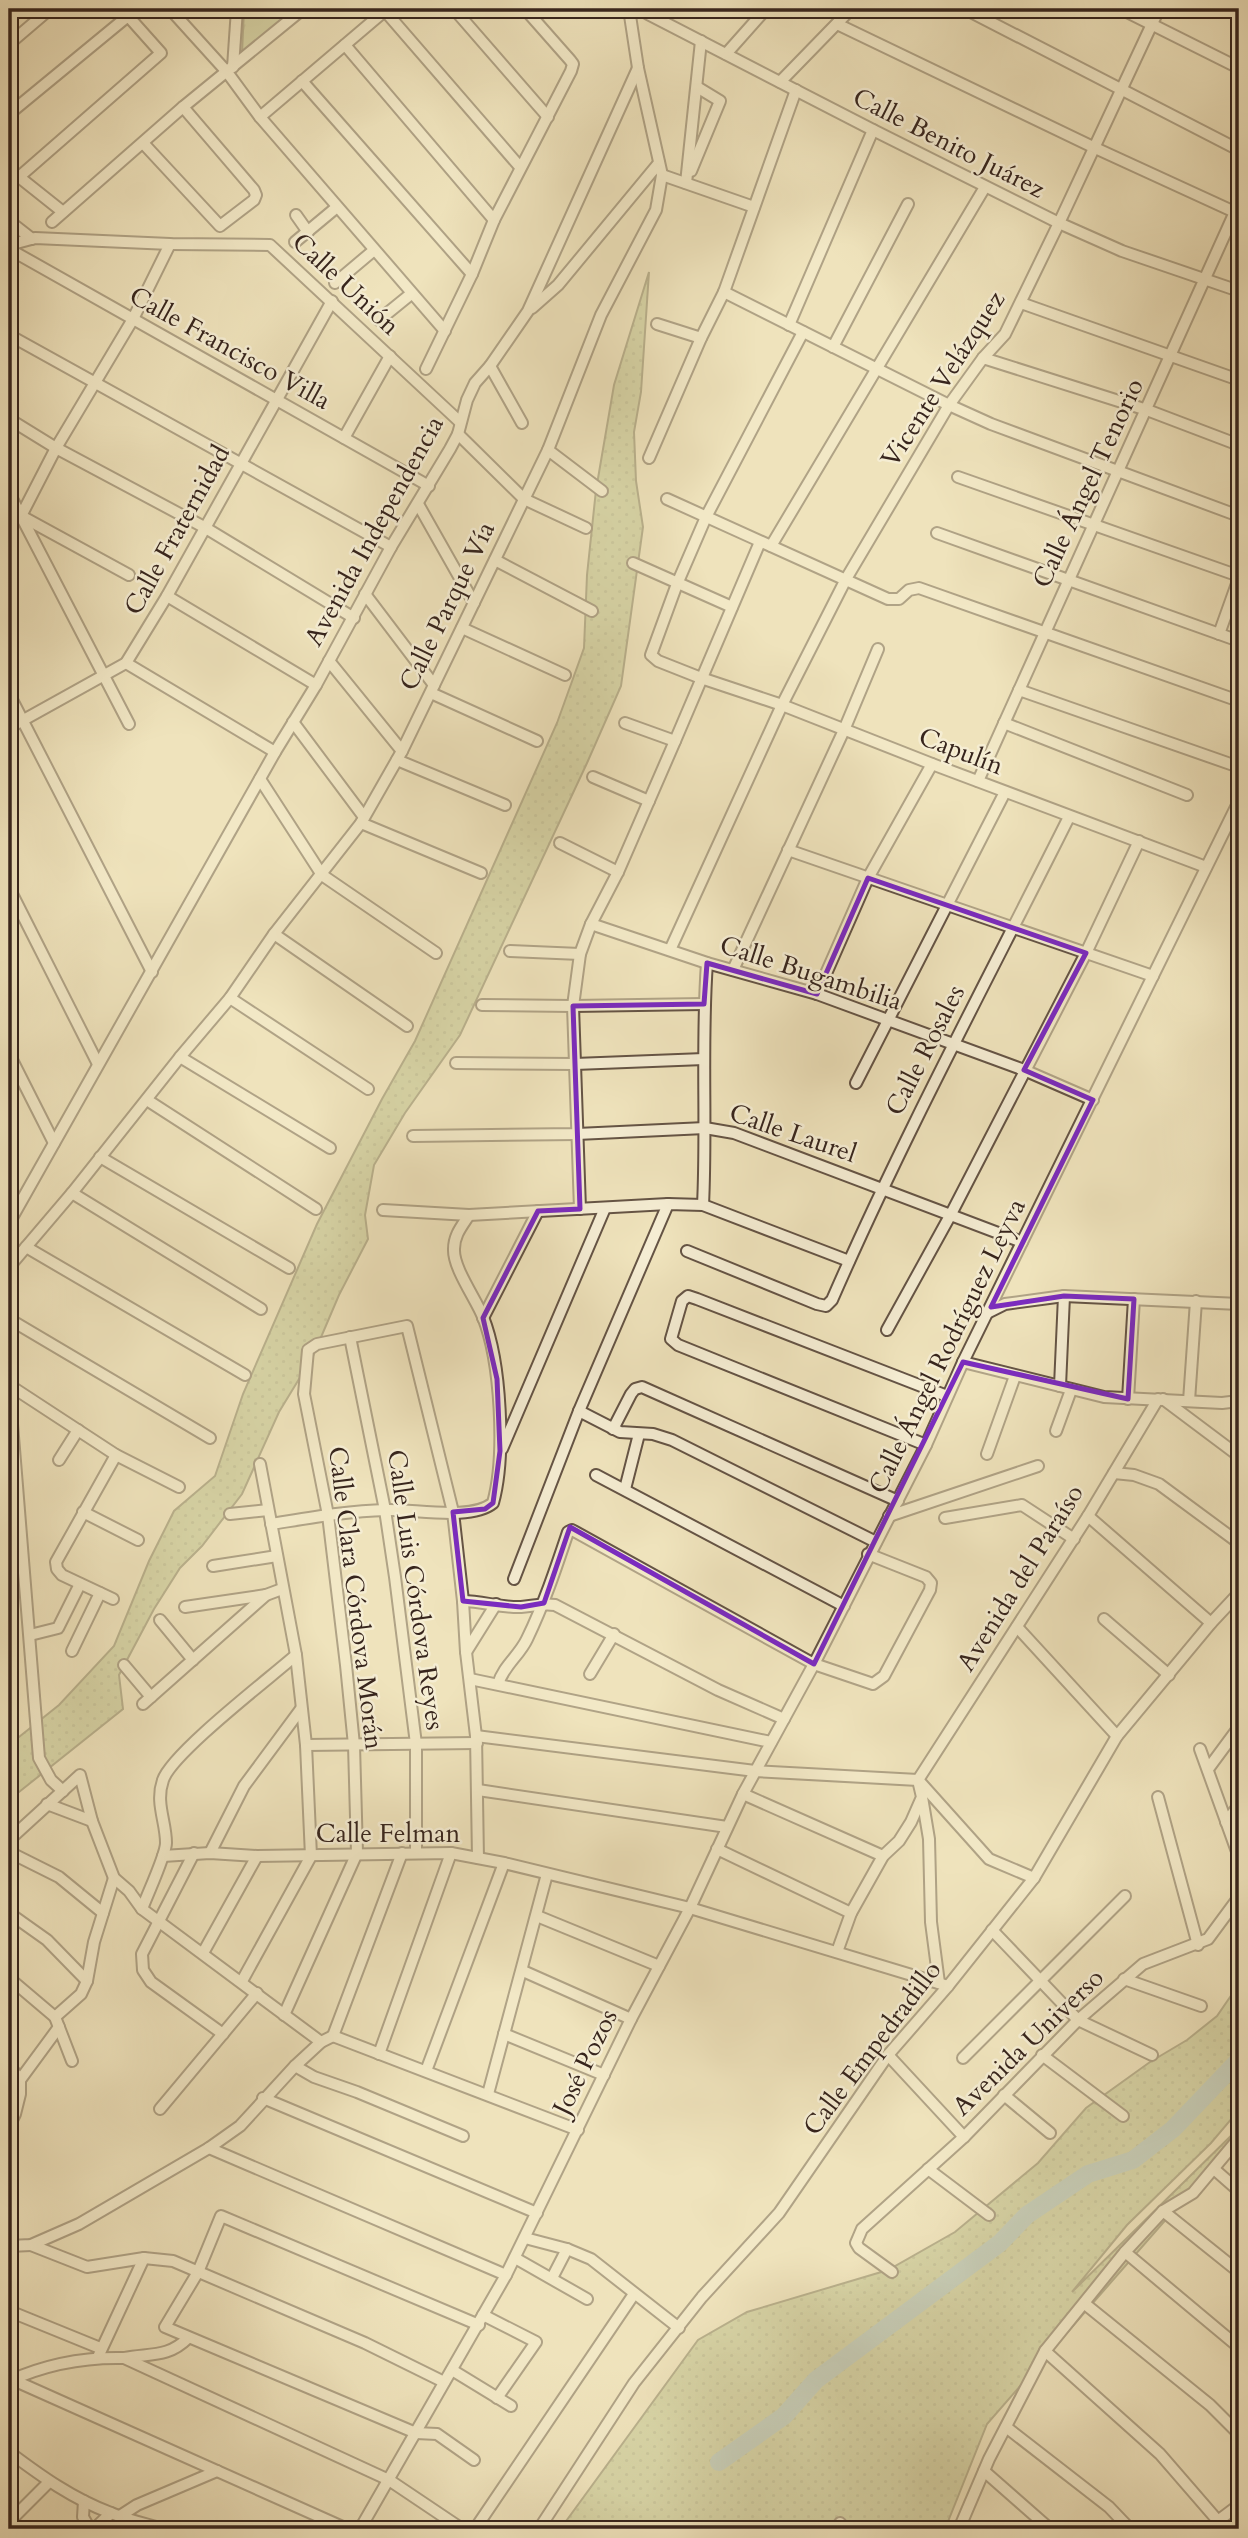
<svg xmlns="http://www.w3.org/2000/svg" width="1248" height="2538" font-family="Cardo,serif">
<defs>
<pattern id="grass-dots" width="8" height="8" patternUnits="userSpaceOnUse" patternTransform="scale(1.75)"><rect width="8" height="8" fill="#bcc38e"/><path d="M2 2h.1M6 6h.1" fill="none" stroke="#a2a77a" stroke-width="1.8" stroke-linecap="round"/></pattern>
<pattern id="park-tufts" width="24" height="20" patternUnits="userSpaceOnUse" patternTransform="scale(1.75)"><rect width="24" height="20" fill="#bcc38e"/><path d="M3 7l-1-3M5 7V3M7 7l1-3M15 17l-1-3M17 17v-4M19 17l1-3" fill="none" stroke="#a2a77a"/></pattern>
</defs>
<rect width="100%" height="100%" fill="#efe3bc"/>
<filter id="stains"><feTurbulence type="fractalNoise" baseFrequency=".00286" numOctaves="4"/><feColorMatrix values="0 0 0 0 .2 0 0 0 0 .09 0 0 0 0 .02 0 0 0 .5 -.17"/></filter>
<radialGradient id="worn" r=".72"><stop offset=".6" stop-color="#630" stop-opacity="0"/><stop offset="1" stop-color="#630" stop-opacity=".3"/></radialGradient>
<g fill="url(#grass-dots)" stroke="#7a7456" stroke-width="2">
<path d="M649 272 641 392 634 432 636 481 643 527 621 686 587 763 460 1035 405 1113 374 1165 365 1215 368 1239 339 1295 313 1356 279 1412 242 1494 202 1546 180 1568 154 1609 119 1675 123 1709 9 1800V1745L59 1705 114 1646 149 1561 174 1511 215 1476 243 1394 317 1224 382 1099 415 1041 557 723 584 648 587 575 596 490 614 385Z"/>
<path d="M1239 1984V2110L1211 2143 1127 2225 1072 2292 1239 2128V2136L987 2424 945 2529H568L564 2524 698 2340 747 2312 888 2270 955 2232 1038 2163 1086 2108 1150 2062 1187 2040 1217 2016Z"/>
</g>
<path fill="url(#park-tufts)" stroke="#7a7456" stroke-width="2" d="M244 9H294L242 53Z"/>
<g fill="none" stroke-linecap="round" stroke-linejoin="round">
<path stroke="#9ebbbb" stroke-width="18" d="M719 2462 784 2416 816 2380 1000 2243 1027 2215 1088 2174 1133 2160 1173 2129 1239 2060"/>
<defs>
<g id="minor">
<path d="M170 9 227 72 260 117 445 331"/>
<path d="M454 9 548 117"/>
<path d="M965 9 1239 150"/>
<path d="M1121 9 1239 68"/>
<path d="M385 11 520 167"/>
<path d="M648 14 873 130 1059 223 1122 251 1239 291"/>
<path d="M837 24 1093 147 1239 214"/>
<path d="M9 44 50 9"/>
<path d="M345 45 494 220"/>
<path d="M726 54 766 9"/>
<path d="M233 67 237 9"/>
<path d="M302 81 472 274"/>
<path d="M780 82 851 9"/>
<path d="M9 114 128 16 161 53 19 177"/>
<path d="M260 117 387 9"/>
<path d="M143 143 220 226 254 200 256 195 254 190 183 107"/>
<path d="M9 169 63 212"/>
<path d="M691 171 720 101 697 87"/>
<path d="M662 175 754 207"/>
<path d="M686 183 701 41"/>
<path d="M296 215 308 232"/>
<path d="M9 221 32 239"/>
<path d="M52 222 183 107 303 9"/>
<path d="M295 242 337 207"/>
<path d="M9 245 35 238 170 244 270 245 460 422"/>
<path d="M9 249 429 486"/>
<path d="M335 283 373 251"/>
<path d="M724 292 949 405 991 424 1239 516"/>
<path d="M1021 303 1239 380"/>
<path d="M532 308 558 285 659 163"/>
<path d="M379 320 411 294"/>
<path d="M657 324 701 338"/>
<path d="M789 325 873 130"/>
<path d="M803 332 706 517 677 584 651 655 658 661 701 678 782 705 932 764 1206 867"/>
<path d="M9 335 391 547"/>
<path d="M833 347 908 204"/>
<path d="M983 358 1147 410 1239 445"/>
<path d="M490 366 522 423"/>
<path d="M426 369 472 274 494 220 571 71 573 64 570 60 525 9"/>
<path d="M9 419 56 448 204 527 354 618"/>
<path d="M458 434 524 499 586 528"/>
<path d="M344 438 390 356"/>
<path d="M548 450 602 491"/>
<path d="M649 458 701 338 724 292 796 90"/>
<path d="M958 477 1239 576"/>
<path d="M9 493 129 724"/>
<path d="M667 499 888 599H899L909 590 919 588 1239 701"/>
<path d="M418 504 474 603"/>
<path d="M21 516 129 575"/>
<path d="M9 523 21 516 56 448 133 319 170 244"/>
<path d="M937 533 1239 641"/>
<path d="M771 546 985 187"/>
<path d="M495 560 592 611"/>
<path d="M633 563 732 607"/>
<path d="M365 594 434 685"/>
<path d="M167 596 316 685"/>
<path d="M462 628 565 675"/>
<path d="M1219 634 1239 578"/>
<path d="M329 661 402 751"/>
<path d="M126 663 275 752"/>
<path d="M1019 690 1239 767"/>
<path d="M431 693 537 741"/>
<path d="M9 694 152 972"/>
<path d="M293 722 364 817"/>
<path d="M625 723 675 741"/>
<path d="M1004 723 1187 795"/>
<path d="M9 728 126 663 167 596 332 301"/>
<path d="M397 760 505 805"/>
<path d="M593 777 649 801"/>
<path d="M260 779 322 875 436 953"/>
<path d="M978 781 1239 203"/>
<path d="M361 823 481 873"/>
<path d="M560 843 618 872"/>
<path d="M788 850 1153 976"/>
<path d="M9 888 98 1064"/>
<path d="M591 924 707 963 817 994 1024 1070 1093 1100"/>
<path d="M274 934 407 1026"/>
<path d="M670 950 782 705 846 579 949 405 983 358 1005 334 1059 223 1159 9"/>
<path d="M510 951 580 954"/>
<path d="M733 970 844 730 878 649"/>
<path d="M817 994 868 878 932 764"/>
<path d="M230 998 368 1089"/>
<path d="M482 1005 573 1006 704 1004"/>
<path d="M9 1054 54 1143"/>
<path d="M180 1057 330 1148"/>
<path d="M456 1063 575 1064 704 1059"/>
<path d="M856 1083 1005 792"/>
<path d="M147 1100 316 1209"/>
<path d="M413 1136 577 1134 705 1128 734 1133 1022 1242"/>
<path d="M100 1157 289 1268"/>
<path d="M72 1193 261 1309"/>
<path d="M703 1205C707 1124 701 1043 707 963"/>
<path d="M580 1209 573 1006 580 954 591 924 618 872 675 741 760 542"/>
<path d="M383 1210 469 1215 668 1204 703 1205 849 1261"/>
<path d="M9 1223 275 752 316 685 391 547 450 449 458 434 467 400 475 383 490 366 528 311 638 68"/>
<path d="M26 1247 245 1375"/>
<path d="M687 1251 817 1304 826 1306 832 1300C904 1135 989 977 1069 817"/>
<path d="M9 1267 72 1193 180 1057 230 998 274 934 361 823 402 751 548 450 601 315 656 210 662 175 638 68 629 9"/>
<path d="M989 1312 1005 1304 1064 1296 1239 1304"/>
<path d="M483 1318 538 1211"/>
<path d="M9 1319 210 1438"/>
<path d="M887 1330 951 1214 1086 953 1139 841"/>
<path d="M350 1337 385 1510 395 1577 416 1744V1852"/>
<path d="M963 1362 1104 1397 1222 1403 1239 1401"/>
<path d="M9 1385 116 1455 179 1487"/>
<path d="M1060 1386 1064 1296"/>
<path d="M9 1387 39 1758 51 1780 63 1791"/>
<path d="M1128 1399 1134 1299"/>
<path d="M1163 1399 1239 1456"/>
<path d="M1189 1401 1196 1301"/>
<path d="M579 1411 620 1432 653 1434 672 1440 876 1542"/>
<path d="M613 1429 631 1394 635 1389 642 1387 898 1501"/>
<path d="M1056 1431 1071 1390"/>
<path d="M926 1445 678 1345 671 1339 682 1301 688 1296 697 1299 947 1396"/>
<path d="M502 1449 605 1208"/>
<path d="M987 1454 1015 1376"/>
<path d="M59 1460 78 1430"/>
<path d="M1114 1473 1134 1475 1159 1484 1239 1543"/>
<path d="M596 1475 844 1606"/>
<path d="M625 1489 639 1434"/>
<path d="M83 1512 138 1540"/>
<path d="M230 1514 268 1510"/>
<path d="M889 1516 1038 1466"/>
<path d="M1088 1516 1211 1623"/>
<path d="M945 1518 1022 1505 1074 1539"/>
<path d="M271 1524C309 1518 347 1511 386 1510 415 1509 471 1521 493 1503 506 1456 501 1362 483 1317 476 1299 453 1268 454 1249 454 1235 462 1226 469 1215"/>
<path d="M213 1566 277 1556"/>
<path d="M514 1579 579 1411 668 1204"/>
<path d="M113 1599 62 1575 57 1569 56 1562 116 1455"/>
<path d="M463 1601C482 1601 502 1608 521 1607 533 1606 543 1603 555 1605L718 1690 784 1719"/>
<path d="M185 1607 266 1595"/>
<path d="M1104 1619 1169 1675"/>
<path d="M160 1620 193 1660"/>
<path d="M1017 1627 1117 1736"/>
<path d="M30 1635 58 1628 80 1584"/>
<path d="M72 1651 100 1593"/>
<path d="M466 1652 496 1604"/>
<path d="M124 1665 151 1697"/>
<path d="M590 1674 614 1634"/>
<path d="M470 1679 771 1742"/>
<path d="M498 1684C504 1665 519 1656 527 1639 544 1604 556 1568 568 1532L572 1530 814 1664 873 1684 884 1676 930 1590 931 1583 926 1577 868 1554"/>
<path d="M143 1704 266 1595 282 1589"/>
<path d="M476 1736 755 1771 918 1780"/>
<path d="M306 1745 477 1743"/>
<path d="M1200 1749 1239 1857"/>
<path d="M1208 1769 1239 1727"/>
<path d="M918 1780 1088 1516 1158 1399"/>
<path d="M920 1782 989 1859 1034 1878"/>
<path d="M478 1790 727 1827"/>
<path d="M743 1794 883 1856"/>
<path d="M922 1797 929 1839 931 1922 939 1983"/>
<path d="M1158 1797 1198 1945"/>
<path d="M47 1804 92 1821"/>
<path d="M1226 1822 1239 1805"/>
<path d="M9 1840 80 1775 92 1821 114 1878 129 1891 142 1909 321 2042"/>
<path d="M717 1849 851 1913"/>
<path d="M9 1852 59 1877 103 1913"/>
<path d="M194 1853 142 1954 143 1970 151 1982 223 2034"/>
<path d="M210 1853 244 1786 301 1709"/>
<path d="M163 1856 210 1853 257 1856 451 1853 504 1863 690 1908 948 1986"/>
<path d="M142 1909C147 1895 166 1855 166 1843 166 1821 155 1803 163 1780 172 1753 270 1678 296 1655"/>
<path d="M9 1913 47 1940 87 1981"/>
<path d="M537 1916 659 1966"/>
<path d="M992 1930 1078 2020 1152 2055"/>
<path d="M837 1952 851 1913 883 1856 899 1841 911 1822 922 1797 918 1780"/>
<path d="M203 1953 257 1856"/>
<path d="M523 1971 631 2019"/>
<path d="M9 1978 55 2017 72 2061"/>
<path d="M1124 1979 1201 2006"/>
<path d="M242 1981 311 1856 306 1745 296 1655 260 1464"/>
<path d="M284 2015 357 1853 354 1745 346 1665 328 1515 304 1394 308 1350 317 1344 407 1326 453 1512 463 1601 466 1652 476 1736 478 1858"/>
<path d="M55 2017 81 1994 87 1981 94 1942 114 1878"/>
<path d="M504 2034 604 2075"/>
<path d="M333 2036 578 2130"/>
<path d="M333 2036 402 1853"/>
<path d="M379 2054 451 1853"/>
<path d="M888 2055 964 2137"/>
<path d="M1042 2055 1123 2116"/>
<path d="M963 2058 1125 1896"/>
<path d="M9 2065 20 2080"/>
<path d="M295 2066 314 2077 357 2092 463 2136"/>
<path d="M426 2071 504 1863"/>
<path d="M488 2094 547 1874"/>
<path d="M1004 2095 1050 2133"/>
<path d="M263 2098 537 2213"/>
<path d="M160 2109 257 1993"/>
<path d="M9 2126 15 2114 20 2094V2080L59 2027"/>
<path d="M209 2148 506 2275"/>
<path d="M928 2169 989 2215"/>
<path d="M1214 2169 1239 2191"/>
<path d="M1163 2211 1239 2272"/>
<path d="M525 2238 567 2249 591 2259 679 2328"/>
<path d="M31 2245 87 2267 144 2258 173 2261 365 2343 444 2382"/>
<path d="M9 2246 31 2245 79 2224 209 2148 240 2126 295 2066 321 2042 333 2036"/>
<path d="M1125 2252 1235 2344 1239 2346"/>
<path d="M515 2258 587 2299"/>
<path d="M892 2272 859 2248 856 2243 862 2229 964 2137 1078 2020 1143 1964 1208 1939 1239 1897"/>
<path d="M552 2278 567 2249"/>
<path d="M1085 2304 1210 2405 1239 2434"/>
<path d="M9 2311 100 2348"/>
<path d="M483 2315 536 2342 497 2398"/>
<path d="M1045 2351 1160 2454 1225 2529"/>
<path d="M98 2357 144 2258"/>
<path d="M124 2358C150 2353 168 2358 188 2338"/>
<path d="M452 2370 511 2406"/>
<path d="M11 2379 347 2529"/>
<path d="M9 2381C44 2365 85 2357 124 2358L389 2480 462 2529"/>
<path d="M1006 2427 1109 2507 1130 2529"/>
<path d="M9 2452C41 2476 73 2499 111 2513 128 2520 146 2524 163 2529"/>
<path d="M474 2460 437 2434 416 2433 165 2327 198 2272 221 2216 479 2325"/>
<path d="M984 2471 1050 2529"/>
<path d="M84 2501 83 2517 90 2529"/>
<path d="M120 2516 137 2505 217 2471"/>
<path d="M1219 2520 1239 2505"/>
<path d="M9 2522 49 2482"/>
<path d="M840 2523 845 2529"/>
<path d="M94 2529 111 2513"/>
<path d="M360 2529 506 2275 631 2019 690 1908 743 1794 814 1664 926 1445 963 1362 1239 801"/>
<path d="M475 2529 634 2294"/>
<path d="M539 2529 634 2383 702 2297 779 2213 888 2055 948 1986 1034 1878 1117 1736 1211 1623 1239 1593"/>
<path d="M959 2529 989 2459 1045 2351 1125 2252 1163 2211 1193 2193 1239 2138"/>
</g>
</defs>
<use href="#minor" stroke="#655445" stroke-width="14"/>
<use href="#minor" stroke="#f5edd3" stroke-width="10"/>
</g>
<path d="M0 0H1248V2538H0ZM868 878 1086 953 1024 1070 1093 1100 991 1307 1064 1296 1134 1299 1128 1399 963 1362 814 1664 570 1527 544 1603 521 1607 463 1601 453 1512 485 1509 493 1503 500 1451 497 1379 483 1318 538 1211 580 1209 573 1006 704 1004 707 963 817 994Z" fill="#efe3bc" fill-opacity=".55" fill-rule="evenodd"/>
<path fill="none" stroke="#7b2cbf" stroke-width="5" stroke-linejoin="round" d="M868 878 1086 953 1024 1070 1093 1100 991 1307 1064 1296 1134 1299 1128 1399 963 1362 814 1664 570 1527 544 1603 521 1607 463 1601 453 1512 485 1509 493 1503 500 1451 497 1379 483 1318 538 1211 580 1209 573 1006 704 1004 707 963 817 994Z"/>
<g text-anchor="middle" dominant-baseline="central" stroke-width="5" stroke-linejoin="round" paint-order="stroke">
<g font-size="26" fill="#37251d" stroke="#f5edd3">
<text transform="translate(949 143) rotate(27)">Calle Benito Juárez</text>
<text transform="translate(346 284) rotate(43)">Calle Unión</text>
<text transform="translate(230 348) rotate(29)">Calle Francisco Villa</text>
<text transform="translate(943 379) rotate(-57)">Vicente Velázquez</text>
<text transform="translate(1088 483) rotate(-65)">Calle Ángel Tenorio</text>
<text transform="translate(177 530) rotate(-61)">Calle Fraternidad</text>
<text transform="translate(374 531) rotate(-61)">Avenida Independencia</text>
<text transform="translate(447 606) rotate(-64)">Calle Parque Vía</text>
<text transform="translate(961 751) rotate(21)">Capulín</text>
<text transform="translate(811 973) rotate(18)">Calle Bugambilia</text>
<text transform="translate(925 1050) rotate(-63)">Calle Rosales</text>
<text transform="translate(793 1133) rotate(19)">Calle Laurel</text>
<text transform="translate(947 1346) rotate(-64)">Calle Ángel Rodríguez Leyva</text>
<text transform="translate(1020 1578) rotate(-58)">Avenida del Paraíso</text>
<text transform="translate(416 1590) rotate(82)">Calle Luis Córdova Reyes</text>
<text transform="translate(356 1598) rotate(83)">Calle Clara Córdova Morán</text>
<text x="388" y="1833">Calle Felman</text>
<text transform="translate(1028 2042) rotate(-44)">Avenida Universo</text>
<text transform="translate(872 2048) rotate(-53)">Calle Empedradillo</text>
<text transform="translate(585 2062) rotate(-64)">José Pozos</text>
</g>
</g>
<rect width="1248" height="2538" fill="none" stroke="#efe3bc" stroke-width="35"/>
<rect x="10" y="10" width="1227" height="2517" fill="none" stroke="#37251d" stroke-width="3.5"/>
<rect x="18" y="18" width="1213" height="2503" fill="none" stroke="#37251d" stroke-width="2"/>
<rect width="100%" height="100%" filter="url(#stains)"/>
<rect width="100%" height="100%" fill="url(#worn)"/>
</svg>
